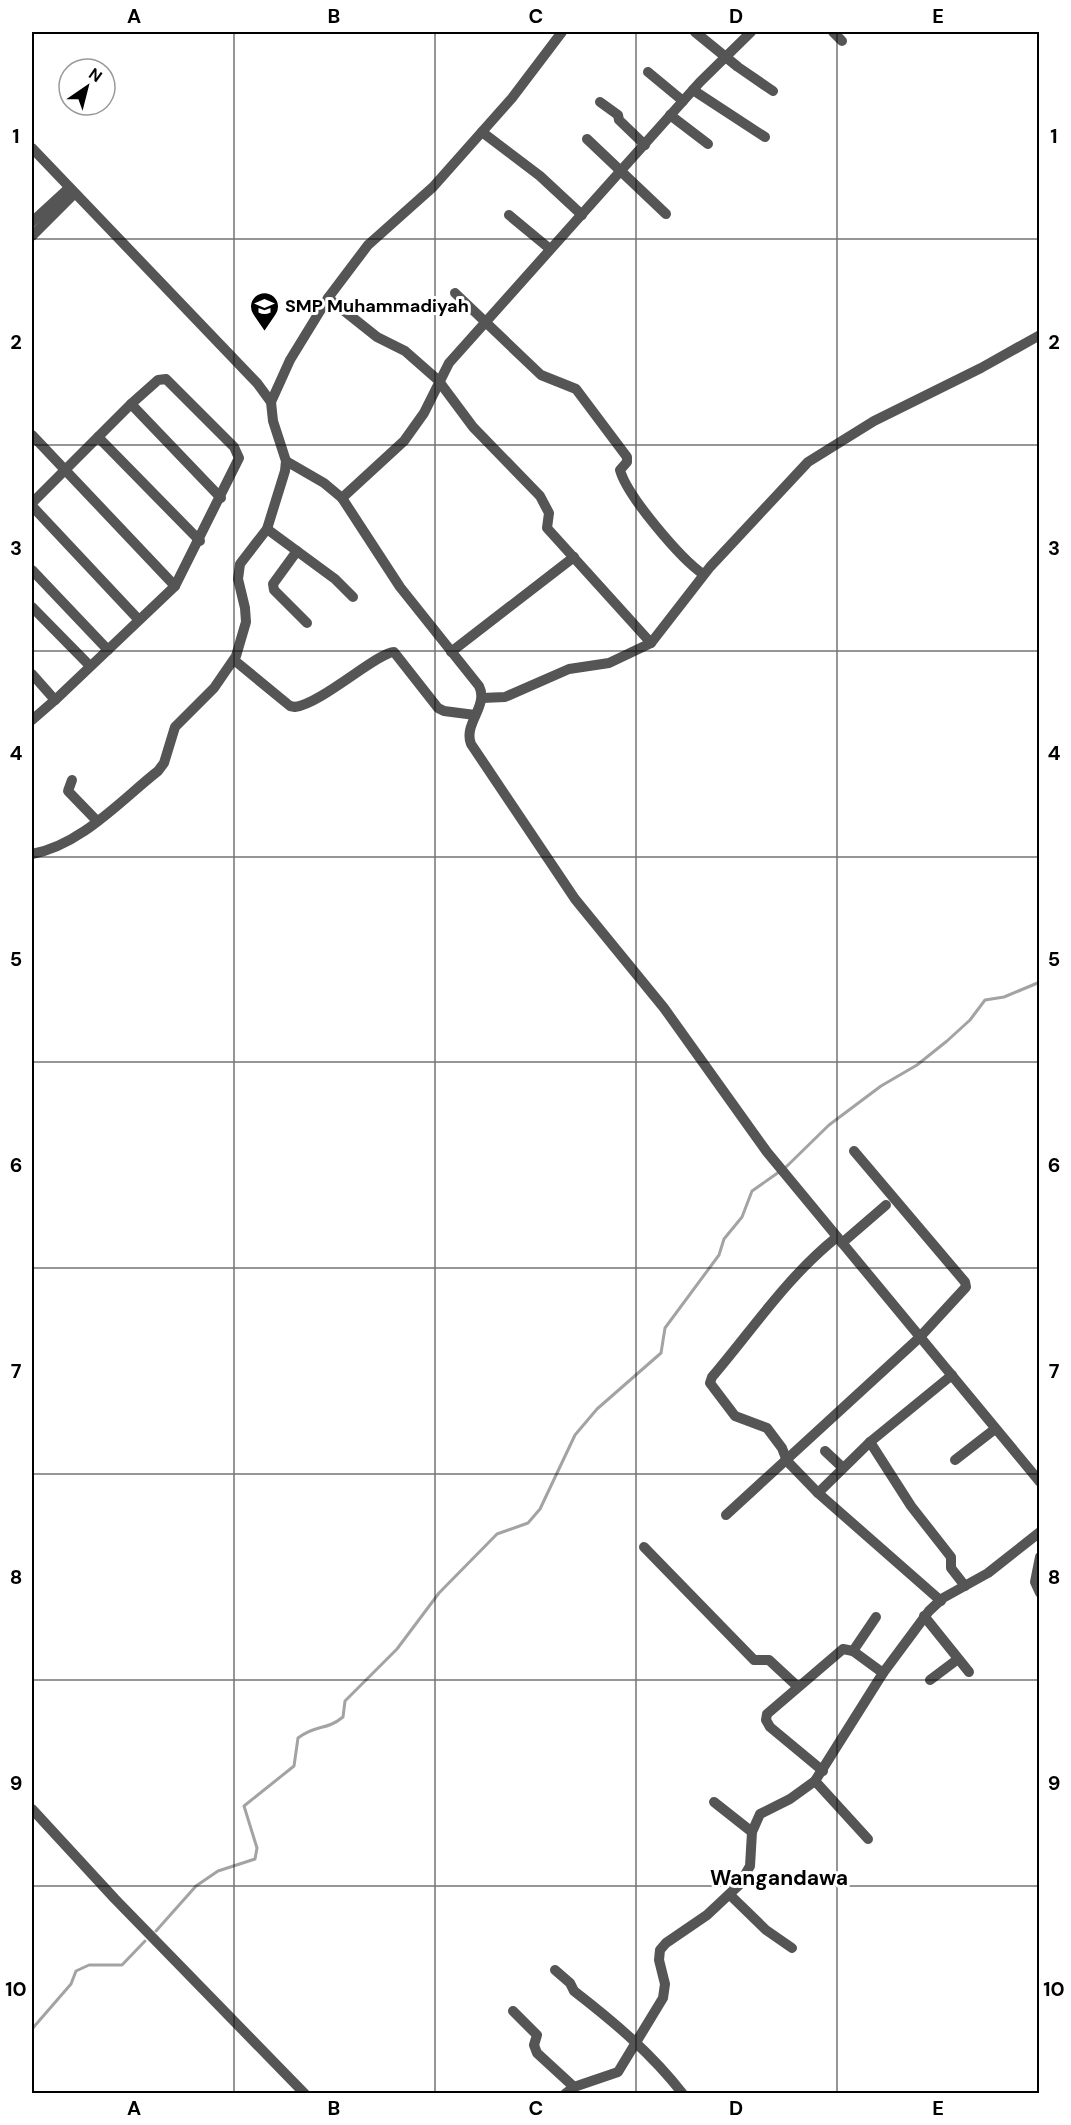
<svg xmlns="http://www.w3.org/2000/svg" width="1071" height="2125" font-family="'DM Sans',sans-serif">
<rect width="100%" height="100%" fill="#fff"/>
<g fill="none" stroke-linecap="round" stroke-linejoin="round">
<g stroke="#a3a3a3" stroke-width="3">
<path d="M786 1167 829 1125 881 1086 917 1065 947 1041 970 1020 985 1000 1004 997 1040 982"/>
<path d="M156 1931 196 1886 218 1871 255 1859 257 1848 244 1806 294 1766 298 1738C316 1724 326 1731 343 1717L345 1701 397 1649 439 1593 497 1534 528 1523 540 1509 575 1435 597 1409 661 1353 665 1328 719 1255 724 1239 742 1217 752 1191 779 1172"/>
<path d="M32 2029 71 1984 76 1971 89 1965H122L145 1941"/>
</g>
<g stroke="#555" stroke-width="10">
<path d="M695 32 738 67 773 91"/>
<path d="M833 32 842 41"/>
<path d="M648 72 683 101"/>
<path d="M693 90 765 137"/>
<path d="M600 102 618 115 619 120 645 145"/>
<path d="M670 115 708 144"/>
<path d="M482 132 540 176 582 215"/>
<path d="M587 139 666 214"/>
<path d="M32 148 257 383 271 402 273 421 286 461 285 471 267 529 240 564 238 579 245 608 246 622 236 656 214 688 175 727 164 763 158 771C120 801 81 845 32 854"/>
<path d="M509 215 550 249"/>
<path d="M32 222 69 188"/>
<path d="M32 236 74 194"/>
<path d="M455 293 541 375 576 389 627 457V462L620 470C627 496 681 559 703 574"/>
<path d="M328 298 377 337 405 351 438 380 473 427 540 496 549 513 547 528 651 643"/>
<path d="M271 402 290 360 328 298 368 245 433 187 512 98 562 32"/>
<path d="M131 404 221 498"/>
<path d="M32 435 175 586 55 700"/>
<path d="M98 437 200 541"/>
<path d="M286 461 324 483 342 498 400 587 479 686C489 706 463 724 471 744L575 899 664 1008 767 1152 1040 1482"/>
<path d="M342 498 404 441 424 413 449 363 700 82 751 32"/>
<path d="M32 503 131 404 158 380 166 379 234 447 239 458 175 586"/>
<path d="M32 506 138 619"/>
<path d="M267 529 335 579 353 597"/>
<path d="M297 551 273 584 274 590 307 623"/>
<path d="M32 570 108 650"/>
<path d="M32 607 90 666"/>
<path d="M451 652 574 557"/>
<path d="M234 660 290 706 295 707C321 704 378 652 394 652L438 708 444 711 475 715"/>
<path d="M32 674 55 700 32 720"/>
<path d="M482 698 505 697 569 669 609 663 651 643 710 567 808 462 874 421 981 368 1040 335"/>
<path d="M72 780 68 791 97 821"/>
<path d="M837 1237C787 1277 753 1329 712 1377L710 1383 735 1416 767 1428 782 1448 787 1461 818 1493 941 1601"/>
<path d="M842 1243 886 1205"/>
<path d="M870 1442 911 1506 951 1557V1568L965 1586"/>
<path d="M825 1451 842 1467"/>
<path d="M955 1460 995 1429"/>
<path d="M818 1493 870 1442 952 1375"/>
<path d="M726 1515 919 1338 966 1287 965 1282 854 1151"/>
<path d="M644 1547 754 1660H769L797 1686"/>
<path d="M1040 1557 1035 1582 1040 1593"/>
<path d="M924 1616 969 1672"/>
<path d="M853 1651 876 1617"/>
<path d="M930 1680 958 1659"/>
<path d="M823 1771 770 1727 766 1720 767 1714 843 1649 853 1651 883 1673"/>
<path d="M815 1781 868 1839"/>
<path d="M714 1802 752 1832"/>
<path d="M32 1809 115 1899 305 2094"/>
<path d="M730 1895 766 1930 792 1948"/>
<path d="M555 1970 570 1983 574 1991C614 2022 651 2053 683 2094"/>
<path d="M513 2011 537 2035 534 2045 537 2053 574 2087"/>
<path d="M565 2094 574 2087 618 2072 663 1998 665 1984 659 1960 660 1950 666 1943 707 1915 739 1885 750 1866 752 1832 760 1814 790 1799 815 1781 883 1673 929 1611 943 1598 988 1573 1040 1532"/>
</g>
</g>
<path fill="none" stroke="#000" stroke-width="1.5" stroke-opacity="0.55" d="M234 32V2094M435 32V2094M636 32V2094M837 32V2094M32 239H1040M32 445H1040M32 651H1040M32 857H1040M32 1062H1040M32 1268H1040M32 1474H1040M32 1680H1040M32 1886H1040"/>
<defs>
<symbol id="school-pin" viewBox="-11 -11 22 30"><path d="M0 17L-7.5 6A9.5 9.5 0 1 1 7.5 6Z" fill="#000" stroke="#fff"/><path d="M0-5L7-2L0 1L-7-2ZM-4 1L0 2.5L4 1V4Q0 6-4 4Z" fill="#fff"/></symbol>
</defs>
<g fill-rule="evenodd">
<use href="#school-pin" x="248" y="290" width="33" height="45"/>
</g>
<g text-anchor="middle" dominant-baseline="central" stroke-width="6" stroke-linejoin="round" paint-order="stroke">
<g font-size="18" font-weight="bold" fill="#000" stroke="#fff" text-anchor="start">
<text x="285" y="306">SMP Muhammadiyah</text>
</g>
<g font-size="21" font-weight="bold" fill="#000" stroke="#fff">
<text x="779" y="1878">Wangandawa</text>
</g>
</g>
<rect width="1071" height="2125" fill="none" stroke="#ffffff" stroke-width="66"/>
<g transform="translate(87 87) rotate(35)"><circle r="28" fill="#ffffff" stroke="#999999" stroke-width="1.5"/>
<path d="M0-4.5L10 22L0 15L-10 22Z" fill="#000000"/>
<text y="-9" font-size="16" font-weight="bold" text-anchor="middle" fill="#000000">N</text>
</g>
<rect x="33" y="33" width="1005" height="2059" fill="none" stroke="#000" stroke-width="2"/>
<g font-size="20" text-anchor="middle" font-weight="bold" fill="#000">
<text x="134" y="23">A</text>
<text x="334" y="23">B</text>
<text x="536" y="23">C</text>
<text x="736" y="23">D</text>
<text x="938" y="23">E</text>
<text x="16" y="143">1</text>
<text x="1054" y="143">1</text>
<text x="16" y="349">2</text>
<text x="1054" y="349">2</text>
<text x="16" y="555">3</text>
<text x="1054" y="555">3</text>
<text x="16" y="760">4</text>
<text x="1054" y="760">4</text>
<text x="16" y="966">5</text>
<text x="1054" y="966">5</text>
<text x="16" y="1172">6</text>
<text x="1054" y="1172">6</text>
<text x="16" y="1378">7</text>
<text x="1054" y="1378">7</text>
<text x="16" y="1584">8</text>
<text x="1054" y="1584">8</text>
<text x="16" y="1790">9</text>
<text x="1054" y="1790">9</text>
<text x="16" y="1996">10</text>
<text x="1054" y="1996">10</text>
<text x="134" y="2115">A</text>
<text x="334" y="2115">B</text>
<text x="536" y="2115">C</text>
<text x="736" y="2115">D</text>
<text x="938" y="2115">E</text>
</g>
</svg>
